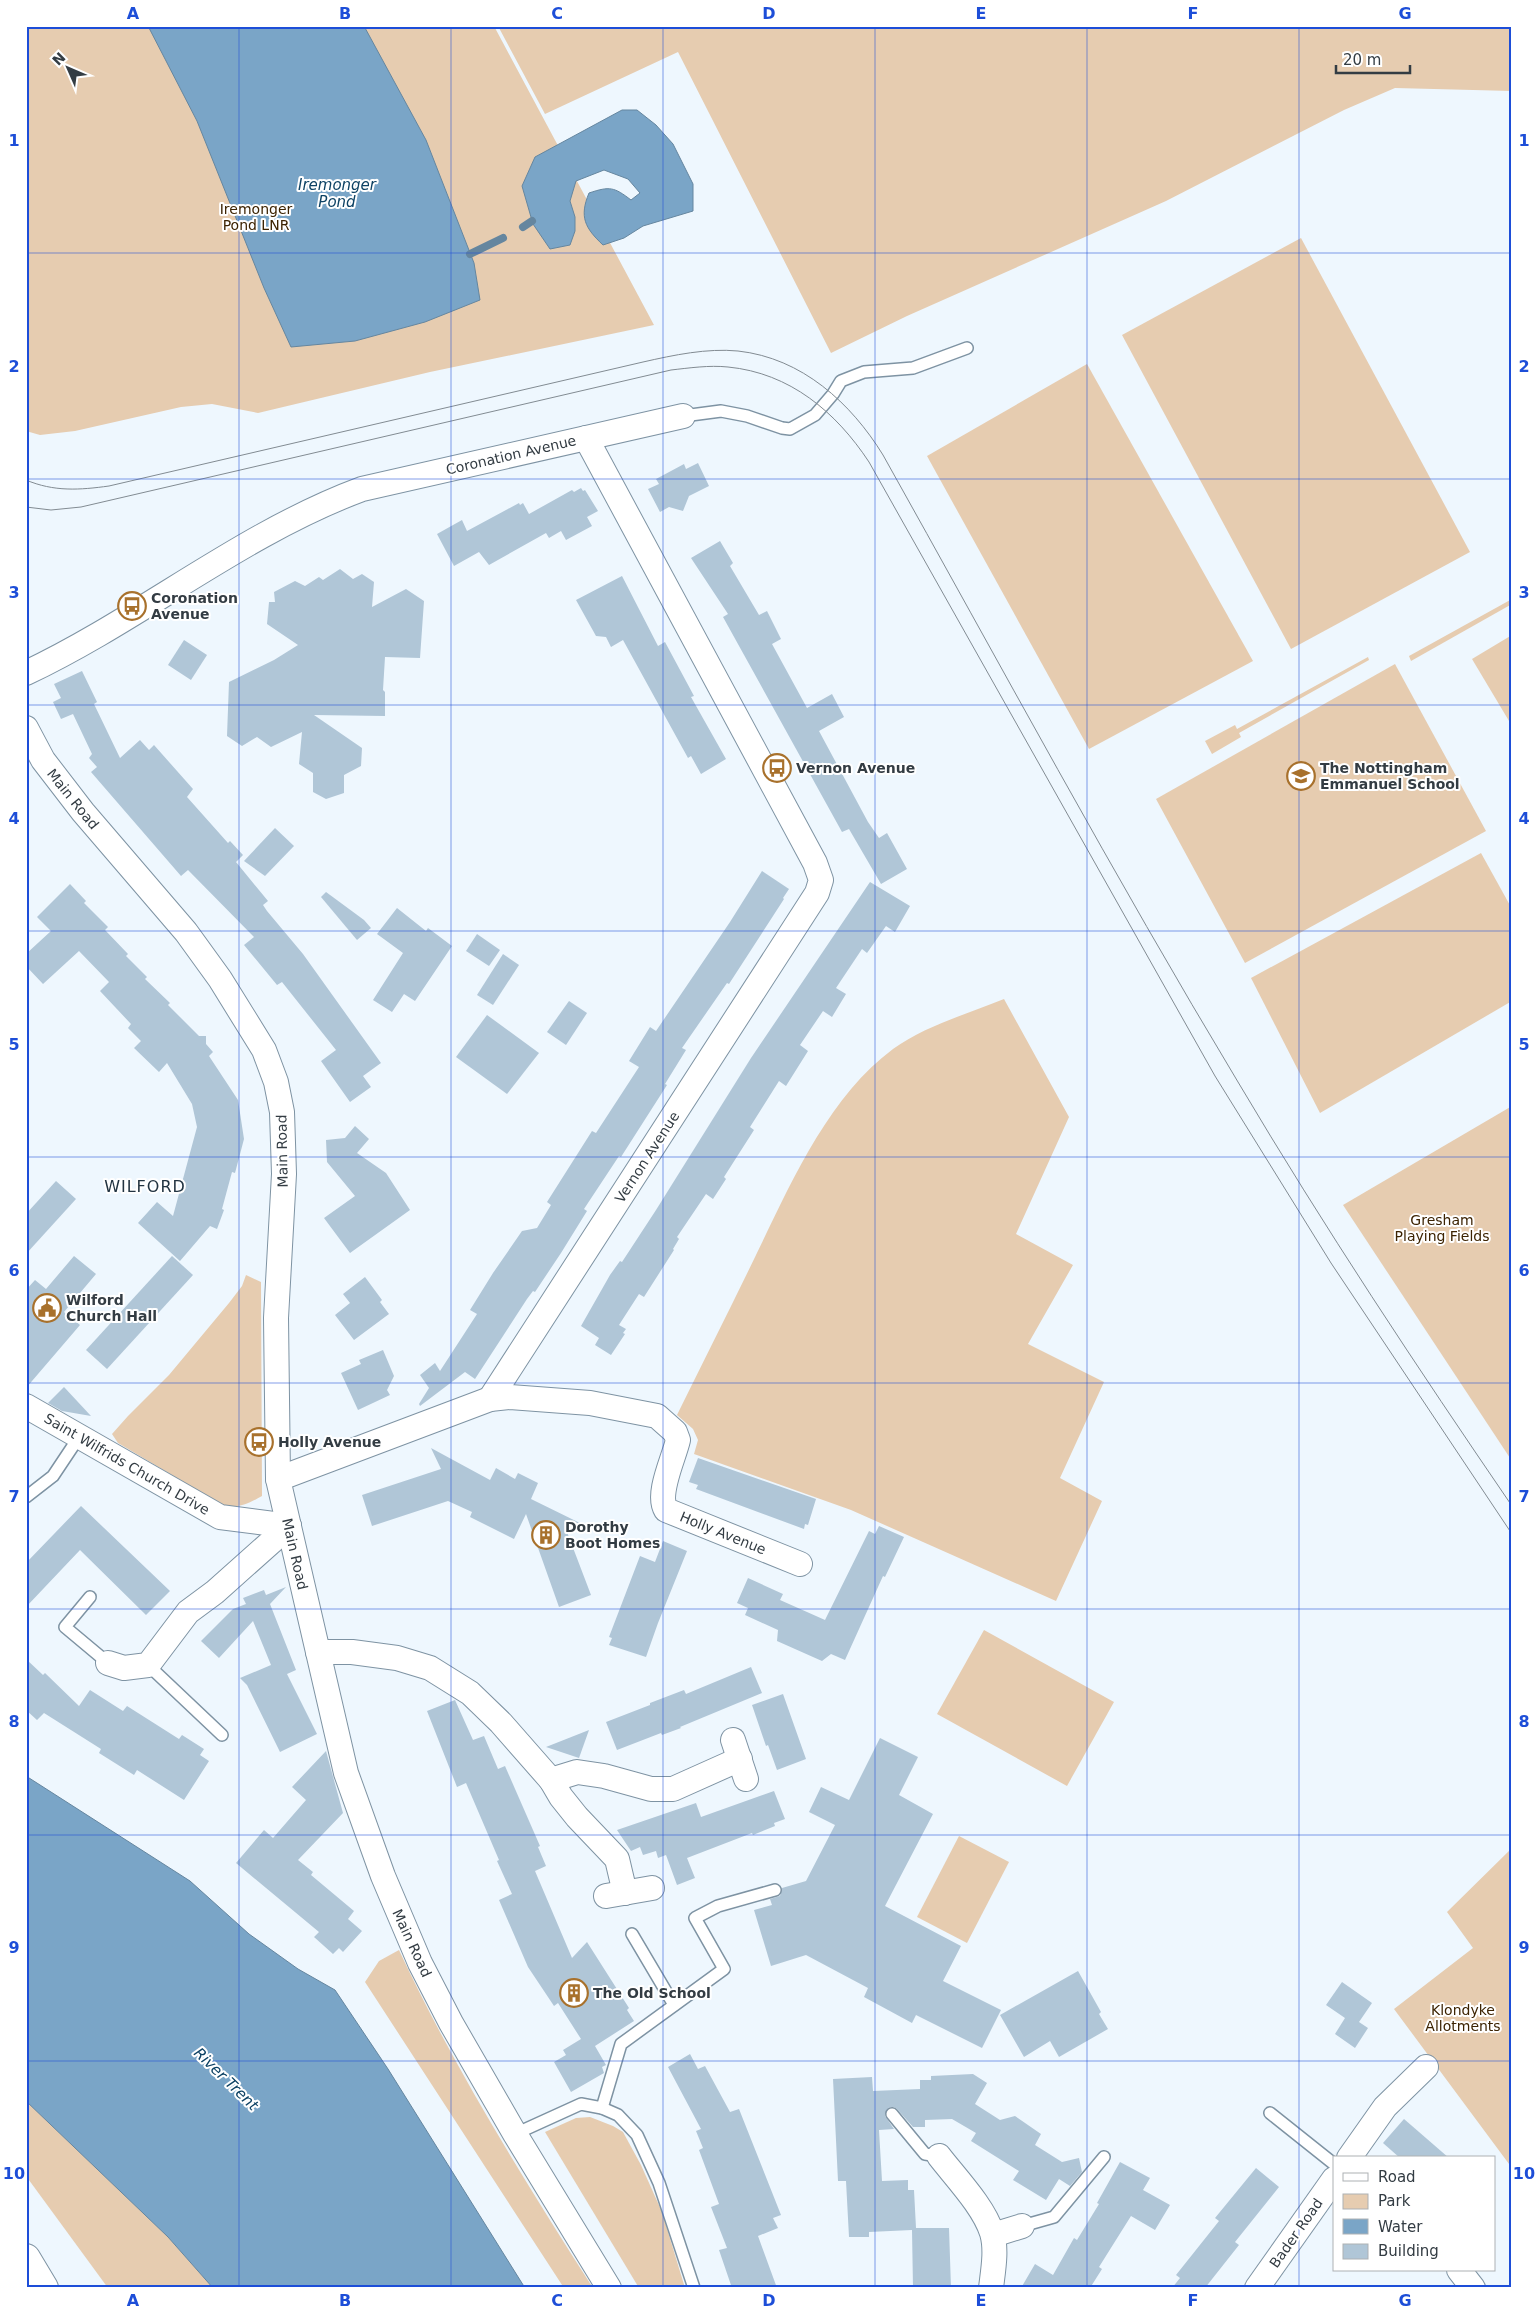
<svg xmlns="http://www.w3.org/2000/svg" width="1538" height="2314" font-family="'DejaVu Sans',sans-serif">
<rect width="100%" height="100%" fill="#eef7fe"/>
<g fill="#e6ccb0">
<path d="M26 26H494L654 325 430 372 258 413 212 404 181 407 75 431 40 435 26 431Z"/>
<path d="M498 26H1512V91L1395 88 1344 110 1166 201 907 316 831 353 678 52 545 114Z"/>
<path d="M1301 238 1470 552 1291 649 1122 335Z"/>
<path d="M1087 364 1253 661 1089 749 927 456Z"/>
<path d="M1512 599V604L1411 661 1409 656Z"/>
<path d="M1512 635V726L1472 659Z"/>
<path d="M1368 657 1369 660 1239 733 1241 737 1212 754 1205 741 1235 725 1237 729Z"/>
<path d="M1395 664 1486 831 1245 963 1156 799Z"/>
<path d="M1481 853 1512 909V1001L1320 1113 1251 978Z"/>
<path d="M1004 999 1069 1117 1016 1234 1073 1265 1028 1344 1104 1382 1060 1478 1102 1501 1056 1601 851 1510 694 1454 698 1440 693 1429 677 1415C703 1362 730 1309 756 1255 790 1185 828 1097 893 1049 925 1026 967 1014 1004 999Z"/>
<path d="M1512 1106V1461L1343 1205Z"/>
<path d="M246 1275 261 1282 262 1496C248 1504 240 1508 224 1506L118 1443 112 1434 128 1416 169 1375 229 1303 242 1286Z"/>
<path d="M984 1630 1114 1702 1067 1786 937 1714Z"/>
<path d="M959 1836 1009 1862 967 1943 917 1917Z"/>
<path d="M1512 1848V2168L1394 2009 1473 1948 1447 1912Z"/>
<path d="M399 1950C454 2068 523 2178 593 2288H564L365 1982 379 1961Z"/>
<path d="M26 2101 168 2237 213 2288H108L26 2176Z"/>
<path d="M590 2117 613 2126 623 2132 641 2165 662 2212 685 2288H639L545 2132 576 2118Z"/>
</g>
<g fill="#7aa5c7" stroke="#65869f">
<path d="M148 26H364L426 140 474 263 480 300 425 322 355 341 291 347 264 288 197 121Z"/>
<path d="M622 110H637L656 125 673 144 693 184V211L643 226 624 238 603 245C585 228 579 217 589 193 610 186 614 187 631 200L640 193 628 179 604 170 576 181 570 201 575 217V231L570 245 550 249 533 224 522 186 535 157Z"/>
<path d="M26 1776 190 1881 249 1934 298 1969 335 1990 388 2069 525 2288H213L168 2237 26 2101Z"/>
</g>
<g fill="none" stroke-linecap="round" stroke-linejoin="round">
<g stroke="#65869f" stroke-width="8">
<path d="M523 227 532 221"/>
<path d="M470 254 503 238"/>
</g>
</g>
<g fill="#b0c6d7">
<path d="M698 463 709 486 689 496 683 511 669 507 660 512 648 489 659 484 656 479 671 471 684 464 686 469Z"/>
<path d="M581 488 583 491 585 490 598 511 587 517 592 526 566 540 561 531 549 538 546 533 489 565 479 552 454 566 437 534 462 520 467 531 519 503 520 505 523 503 529 514 572 490 574 492Z"/>
<path d="M720 541 733 563 730 566 759 615 767 611 781 639 772 644 807 708 832 694 844 717 819 731 868 822 879 838 887 833 907 869 881 884 849 829 842 832 723 617 728 614 691 558Z"/>
<path d="M340 569 353 579 362 574 374 582 372 607 406 589 424 601 420 658 385 657 383 690 385 692V716L314 715 362 748 361 766 344 775V793L326 799 313 792V773L299 764 302 732 271 747 257 737 242 746 227 736 229 682 274 660 298 645 267 624 269 602H275L274 592 295 581 305 586 319 577 323 580Z"/>
<path d="M622 576 658 646 665 642 694 696 691 697 726 759 701 774 691 756 688 758 623 640 611 647 606 637 596 636 576 600Z"/>
<path d="M184 640 207 655 191 680 168 665Z"/>
<path d="M82 671 97 702 94 704 120 758 140 740 149 750 154 745 193 789 187 797 228 843 230 841 243 855 236 862 268 901 263 905 267 911 303 954 381 1063 363 1076 371 1087 350 1102 321 1061 336 1050 282 982 277 985 244 945 254 937 188 870 181 876 91 772 97 767 89 758 92 754 73 714 61 719 53 702 61 698 54 684Z"/>
<path d="M275 828 294 846 265 876 244 861Z"/>
<path d="M762 871 789 889 783 898 784 899 729 984 727 983 682 1048 686 1050 665 1084 667 1085 621 1157 619 1156 584 1209 587 1211 561 1253 535 1292 533 1291 527 1299 475 1379 465 1372 420 1406 419 1404 429 1388 420 1375 435 1363 440 1371 477 1314 470 1310 493 1273 522 1231 537 1228 551 1205 547 1202 592 1131 596 1133 639 1067 629 1061 650 1027 656 1031 730 922Z"/>
<path d="M870 882 910 906 895 932 886 926 867 953 862 949 836 988 846 994 832 1017 823 1011 800 1045 808 1051 786 1086 779 1081 762 1108 750 1127 754 1130 724 1177 726 1179 713 1199 706 1194 677 1237 679 1239 673 1249 674 1250 644 1297 639 1294 619 1325 626 1329 623 1333 625 1334 611 1355 595 1345 599 1338 581 1326 610 1275 620 1261 622 1262 656 1210 751 1058Z"/>
<path d="M70 884 86 901 84 903 108 927 105 930 128 954 126 956 147 977 145 979 170 1003 168 1005 199 1036H206V1044L213 1052 209 1056 238 1100 244 1139 235 1173 232 1172 222 1209 224 1210 217 1229 210 1226 180 1261 138 1223 157 1202 173 1216 197 1127 192 1104 167 1063 159 1072 134 1048 141 1041 128 1028 131 1024 100 991 109 982 79 951 43 984 26 966V954L51 931 37 917Z"/>
<path d="M326 892 364 920 371 928 357 940 321 897Z"/>
<path d="M397 908 426 931 428 928 452 946 415 1001 404 994 392 1012 373 1000 403 953 377 934Z"/>
<path d="M477 934 500 950 489 966 466 951Z"/>
<path d="M503 954 519 965 493 1005 477 995Z"/>
<path d="M569 1001 587 1013 566 1045 547 1032Z"/>
<path d="M487 1015 539 1053 507 1094 456 1057Z"/>
<path d="M355 1126 369 1139 357 1153 386 1173 410 1210 350 1253 324 1218 355 1196 327 1162 326 1140 345 1138Z"/>
<path d="M56 1181 76 1199 26 1254V1214Z"/>
<path d="M74 1256 96 1274 64 1312 80 1325 26 1388V1290L35 1280 46 1289Z"/>
<path d="M172 1256 193 1275 107 1369 86 1350Z"/>
<path d="M365 1277 382 1300 380 1302 389 1314 354 1340 335 1315 350 1303 343 1294Z"/>
<path d="M383 1350 394 1376 387 1390 390 1395 358 1410 341 1373 361 1364 359 1360Z"/>
<path d="M64 1387 91 1416 62 1411 48 1403Z"/>
<path d="M431 1448 490 1480 496 1468 515 1479 518 1473 538 1483 531 1499 584 1525 567 1532 591 1595 559 1607 526 1514 514 1539 470 1517 472 1512 448 1501 372 1526 362 1495 441 1469Z"/>
<path d="M698 1458 816 1499 808 1525 805 1524 804 1529 696 1489 698 1485 689 1482Z"/>
<path d="M81 1506 170 1591 146 1615 80 1550 26 1607V1563Z"/>
<path d="M879 1526 904 1537 885 1577 883 1576 845 1660 831 1654 822 1661 777 1641 778 1630 745 1615 748 1608 737 1603 748 1578 783 1594 780 1600 825 1620 869 1531 875 1534Z"/>
<path d="M663 1541 687 1551 658 1623 646 1657 609 1645 612 1638 609 1637 640 1556 655 1562Z"/>
<path d="M286 1587 270 1604 296 1670 287 1674 317 1734 280 1752 247 1685 240 1678 271 1665 253 1621 219 1658 201 1641 233 1609 246 1604 243 1598 264 1590 266 1595Z"/>
<path d="M26 1659 43 1675 45 1673 79 1706 90 1690 123 1711 127 1706 179 1739 182 1735 204 1749 200 1755 209 1761 184 1800 137 1770 134 1775 99 1753 101 1749 44 1713 37 1720 26 1710Z"/>
<path d="M751 1667 762 1693 680 1727 681 1728 662 1735 661 1733 617 1750 606 1722 650 1705V1703L684 1690 686 1694Z"/>
<path d="M783 1694 806 1759 777 1770 768 1745 766 1746 752 1705Z"/>
<path d="M455 1700 473 1740 484 1736 498 1769 505 1766 540 1846 538 1847 546 1866 535 1871 572 1958 587 1942 629 2008 627 2010 634 2021 595 2046 606 2065 602 2067 604 2073 571 2092 554 2062 566 2055 563 2050 581 2039 558 2003 554 2006 528 1967 499 1900 512 1894 497 1861 499 1860 466 1783 457 1787 427 1711Z"/>
<path d="M589 1730 579 1758 546 1747Z"/>
<path d="M880 1738 918 1757 899 1795 933 1814 885 1906 961 1946 943 1981 1001 2010 982 2048 916 2015 912 2023 864 1997 868 1988 806 1955 771 1966 754 1910 772 1905 770 1899 780 1896 782 1888 806 1881 835 1825 809 1812 821 1787 849 1800Z"/>
<path d="M326 1751 343 1813 298 1860 313 1872 311 1875 354 1911 348 1919 362 1931 343 1952 339 1948 333 1954 314 1937 319 1932 236 1863 264 1830 273 1838 306 1800 292 1787Z"/>
<path d="M774 1791 785 1819 774 1823 775 1826 753 1835 752 1833 687 1858 695 1878 677 1885 666 1855 658 1858 656 1851 643 1855 640 1847 631 1851 617 1830 696 1803 701 1817Z"/>
<path d="M1078 1971 1101 2012 1099 2014 1108 2029 1059 2057 1050 2041 1024 2057 1000 2015Z"/>
<path d="M1342 1982 1372 2003 1359 2022 1368 2028 1355 2048 1335 2034 1345 2018 1326 2005Z"/>
<path d="M690 2054 698 2069 705 2066 730 2112 739 2109 781 2215 773 2218 778 2228 758 2236 777 2288H732L719 2250 727 2248 711 2207 719 2204 699 2150 703 2148 696 2131 701 2129 668 2067Z"/>
<path d="M973 2074 987 2083 975 2104 1000 2120 1015 2116 1041 2134 1035 2145 1062 2162 1079 2158 1082 2172 1070 2186 1059 2179 1046 2200 1013 2180 1019 2171 971 2141 976 2133 952 2119 925 2120V2127H913L897 2109 894 2107 888 2108 885 2116 894 2129 879 2130 882 2181 908 2180V2190H914L916 2228H949L951 2288H913L912 2230 869 2232V2237H849L846 2181H838L833 2079 872 2077 873 2091 920 2089V2080H931V2076Z"/>
<path d="M1404 2119 1449 2158H1400L1383 2143Z"/>
<path d="M1120 2162 1150 2178 1143 2190 1170 2205 1155 2230 1131 2216 1099 2267 1102 2269 1090 2288H1021L1035 2264 1053 2275 1074 2238 1077 2240 1099 2204 1097 2203Z"/>
<path d="M1256 2168 1279 2187 1235 2242 1239 2245 1205 2288H1172L1180 2278 1176 2275 1219 2221 1215 2218Z"/>
</g>
<g fill="none" stroke-linecap="round" stroke-linejoin="round">
<defs>
<g id="lane">
<path d="M683 416 721 411 747 416 782 428 790 429 815 415 833 394 841 381 864 372 913 368 967 348"/>
<path d="M26 1497 53 1476 79 1437"/>
<path d="M90 1597 65 1627 108 1663"/>
<path d="M148 1665 222 1735"/>
<path d="M632 1934 674 2005"/>
<path d="M602 2108 621 2044 724 1969 695 1918 718 1906 775 1890"/>
<path d="M1270 2113 1334 2164"/>
<path d="M892 2114 925 2154 939 2156"/>
<path d="M515 2134 581 2104 602 2108 618 2115 637 2135 659 2183 694 2288"/>
<path d="M1022 2226 1054 2217 1104 2157"/>
</g>
<g id="street">
<path d="M26 673C142 618 241 534 362 489L683 416"/>
<path d="M26 728 43 760 83 812 186 932 220 979 264 1050 276 1082 282 1112 284 1174 276 1318 278 1479 346 1773 383 1876 420 1963 451 2023 515 2134 609 2288"/>
<path d="M490 1399 817 893 821 880 815 863 586 438"/>
<path d="M26 1406 220 1517 289 1526"/>
<path d="M278 1479 490 1399 510 1397 590 1403 657 1416 675 1432 678 1440C674 1458 656 1494 666 1510L800 1564"/>
<path d="M318 1652H352L397 1658 430 1668 470 1693 501 1723 551 1780 561 1797 577 1817 617 1859 625 1893"/>
<path d="M108 1663 124 1668 148 1665 188 1612 215 1592 289 1526"/>
<path d="M733 1740 746 1779"/>
<path d="M551 1780 577 1772 604 1776 651 1789H673L740 1759"/>
<path d="M606 1896 652 1888"/>
<path d="M939 2156C956 2178 984 2207 992 2233 997 2250 993 2271 991 2288"/>
<path d="M1349 2158 1385 2107 1426 2067"/>
<path d="M993 2235 1022 2226"/>
<path d="M1459 2270 1473 2288"/>
<path d="M1257 2288 1334 2179"/>
</g>
<path id="primary" d="M26 2258 44 2288"/>
</defs>
<use href="#lane" stroke="#7e93a3" stroke-width="14"/>
<use href="#street" stroke="#7e93a3" stroke-width="26"/>
<use href="#primary" stroke="#7e93a3" stroke-width="30"/>
<use href="#lane" stroke="#fff" stroke-width="11"/>
<use href="#street" stroke="#fff" stroke-width="24"/>
<use href="#primary" stroke="#fff" stroke-width="28"/>
<g stroke="#828b92" stroke-width="1">
<path d="M26 480C54 492 80 490 109 486L643 362C674 355 707 348 738 351 802 358 851 403 883 455 1000 664 1114 876 1238 1082 1324 1227 1417 1367 1512 1506"/>
<path d="M26 507 51 510 81 507 671 370C689 368 709 365 728 367 790 373 836 412 869 462L1215 1076 1331 1263 1512 1534"/>
</g>
</g>
<path fill="none" stroke="#1d4ed8" stroke-width="1" stroke-opacity="0.55" d="M239 26V2288M451 26V2288M663 26V2288M875 26V2288M1087 26V2288M1299 26V2288M26 253H1512M26 479H1512M26 705H1512M26 931H1512M26 1157H1512M26 1383H1512M26 1609H1512M26 1835H1512M26 2061H1512"/>
<defs>
<symbol id="bus-ring" viewBox="-11 -11 22 22"><circle r="9.5" fill="#fff" stroke="#a8712c" stroke-width="1.5"/><path d="M-5-6H5V4H4V6H2V4H-2V6H-4V4H-5ZM-3.5-4V0h7V-4ZM-3.5 1.2v1.5H-2V1.2ZM2 1.2v1.5H3.5V1.2Z" fill="#a8712c"/></symbol>
<symbol id="school-ring" viewBox="-11 -11 22 22"><circle r="9.5" fill="#fff" stroke="#a8712c" stroke-width="1.5"/><path d="M0-5L7-2L0 1L-7-2ZM-4 1L0 2.5L4 1V4Q0 6-4 4Z" fill="#a8712c"/></symbol>
<symbol id="civic-ring" viewBox="-11 -11 22 22"><circle r="9.5" fill="#fff" stroke="#a8712c" stroke-width="1.5"/><path d="M-.6-6.5H3V-4.5H.6V-3L4-1V1h2V6H-6V1h2V-1L-.6-3ZM-1.2 2.5V6h2.4V2.5Z" fill="#a8712c"/></symbol>
<symbol id="building-ring" viewBox="-11 -11 22 22"><circle r="9.5" fill="#fff" stroke="#a8712c" stroke-width="1.5"/><path d="M-4-6H4V6H1V3H-1V6H-4ZM-2.5-4.3h1.7v1.8h-1.7ZM.8-4.3h1.7v1.8H.8ZM-2.5-1h1.7V.8h-1.7ZM.8-1h1.7V.8H.8Z" fill="#a8712c"/></symbol>
</defs>
<g fill-rule="evenodd">
<use href="#bus-ring" x="116" y="590" width="32" height="32"/>
<use href="#bus-ring" x="761" y="752" width="32" height="32"/>
<use href="#school-ring" x="1285" y="760" width="32" height="32"/>
<use href="#civic-ring" x="31" y="1292" width="32" height="32"/>
<use href="#bus-ring" x="243" y="1426" width="32" height="32"/>
<use href="#building-ring" x="530" y="1519" width="32" height="32"/>
<use href="#building-ring" x="558" y="1977" width="32" height="32"/>
</g>
<g text-anchor="middle" dominant-baseline="central" stroke-width="4" stroke-linejoin="round" paint-order="stroke">
<g font-size="14" fill="#3c2302" stroke="#fff">
<text x="256" y="209">Iremonger<tspan x="256" dy="16">Pond LNR</tspan></text>
<text x="1442" y="1220">Gresham<tspan x="1442" dy="16">Playing Fields</tspan></text>
<text x="1463" y="2010">Klondyke<tspan x="1463" dy="16">Allotments</tspan></text>
</g>
<g font-size="14" fill="#333c43" stroke="#fff">
<text transform="translate(511 455) rotate(-13)">Coronation Avenue</text>
<text transform="translate(73 799) rotate(51)">Main Road</text>
<text transform="translate(282 1151) rotate(-91)">Main Road</text>
<text transform="translate(647 1157) rotate(-57)">Vernon Avenue</text>
<text transform="translate(127 1464) rotate(30)">Saint Wilfrids Church Drive</text>
<text transform="translate(723 1533) rotate(22)">Holly Avenue</text>
<text transform="translate(295 1554) rotate(77)">Main Road</text>
<text transform="translate(412 1943) rotate(65)">Main Road</text>
<text transform="translate(1296 2233) rotate(-55)">Bader Road</text>
</g>
<g font-size="14" font-weight="bold" fill="#333c43" stroke="#fff" text-anchor="start">
<text x="151" y="598">Coronation<tspan x="151" dy="16">Avenue</tspan></text>
<text x="796" y="768">Vernon Avenue</text>
<text x="1320" y="768">The Nottingham<tspan x="1320" dy="16">Emmanuel School</tspan></text>
<text x="66" y="1300">Wilford<tspan x="66" dy="16">Church Hall</tspan></text>
<text x="278" y="1442">Holly Avenue</text>
<text x="565" y="1527">Dorothy<tspan x="565" dy="16">Boot Homes</tspan></text>
<text x="593" y="1993">The Old School</text>
</g>
<g font-size="15" font-style="italic" fill="#0d4264" stroke="#fff">
<text x="337" y="185">Iremonger<tspan x="337" dy="17">Pond</tspan></text>
<text transform="translate(226 2079) rotate(44)">River Trent</text>
</g>
<g font-size="16" letter-spacing="1" fill="#213341" stroke="#fff">
<text x="145" y="1186">WILFORD</text>
</g>
</g>
<rect width="1538" height="2314" fill="none" stroke="#ffffff" stroke-width="55"/>
<rect x="1333" y="2156" width="162" height="115" fill="#ffffff" stroke="#adb1b4"/>
<rect x="1343" y="2173" width="25" height="8" fill="#ffffff" stroke="#adb1b4"/>
<text x="1378" y="2182" font-size="15" fill="#333c43">Road</text>
<rect x="1343" y="2194" width="25" height="15" fill="#e6ccb0" stroke="#adb1b4"/>
<text x="1378" y="2206" font-size="15" fill="#333c43">Park</text>
<rect x="1343" y="2219" width="25" height="15" fill="#7aa5c7" stroke="#adb1b4"/>
<text x="1378" y="2232" font-size="15" fill="#333c43">Water</text>
<rect x="1343" y="2244" width="25" height="15" fill="#b0c6d7" stroke="#adb1b4"/>
<text x="1378" y="2256" font-size="15" fill="#333c43">Building</text>
<g transform="translate(68 68) rotate(315)" stroke="#ffffff" stroke-width="4" paint-order="stroke">
<path d="M0-4L9 19L0 12L-9 19Z" fill="#333c43"/>
<text y="-8" font-size="14" font-weight="bold" text-anchor="middle" fill="#333c43">N</text>
</g>
<path d="M1336 65v8h74v-8" fill="none" stroke="#333c43" stroke-width="2.5"/>
<text x="1343" y="65" font-size="15" fill="#333c43" stroke="#ffffff" stroke-width="4" paint-order="stroke">20 m</text>
<rect x="28" y="28" width="1482" height="2258" fill="none" stroke="#1d4ed8" stroke-width="2"/>
<g font-size="16" text-anchor="middle" font-weight="bold" fill="#1d4ed8">
<text x="133" y="19">A</text>
<text x="345" y="19">B</text>
<text x="557" y="19">C</text>
<text x="769" y="19">D</text>
<text x="981" y="19">E</text>
<text x="1193" y="19">F</text>
<text x="1405" y="19">G</text>
<text x="14" y="146">1</text>
<text x="1524" y="146">1</text>
<text x="14" y="372">2</text>
<text x="1524" y="372">2</text>
<text x="14" y="598">3</text>
<text x="1524" y="598">3</text>
<text x="14" y="824">4</text>
<text x="1524" y="824">4</text>
<text x="14" y="1050">5</text>
<text x="1524" y="1050">5</text>
<text x="14" y="1276">6</text>
<text x="1524" y="1276">6</text>
<text x="14" y="1502">7</text>
<text x="1524" y="1502">7</text>
<text x="14" y="1727">8</text>
<text x="1524" y="1727">8</text>
<text x="14" y="1953">9</text>
<text x="1524" y="1953">9</text>
<text x="14" y="2179">10</text>
<text x="1524" y="2179">10</text>
<text x="133" y="2306">A</text>
<text x="345" y="2306">B</text>
<text x="557" y="2306">C</text>
<text x="769" y="2306">D</text>
<text x="981" y="2306">E</text>
<text x="1193" y="2306">F</text>
<text x="1405" y="2306">G</text>
</g>
</svg>
